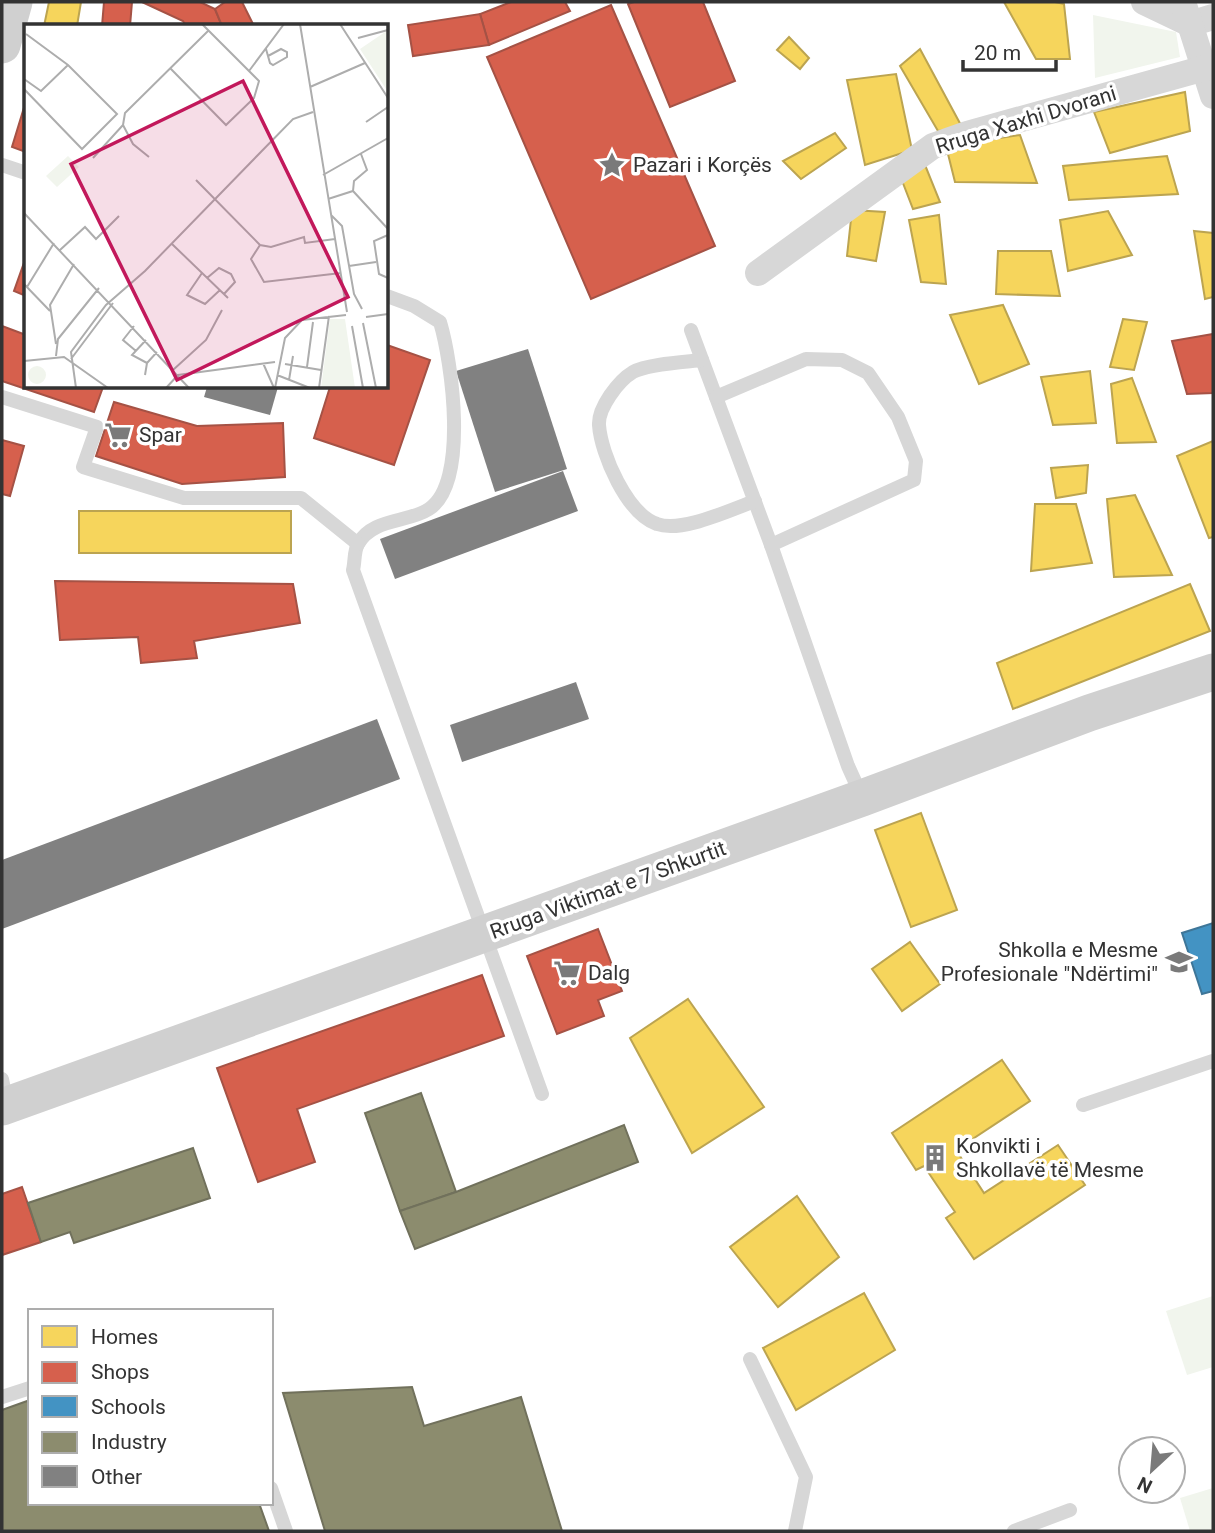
<svg xmlns="http://www.w3.org/2000/svg" width="1215" height="1533" font-family="Roboto,sans-serif">
<rect width="100%" height="100%" fill="#fff"/>
<g fill="#f1f5ed">
<path d="M1093 15 1176 32 1180 57 1095 78Z"/>
<path d="M1213 1296V1367L1187 1375 1166 1311Z"/>
<path d="M1213 1488V1531H1190L1180 1498Z"/>
</g>
<g fill="#f6d55c" stroke="#bca450" stroke-width="2">
<path d="M49 2H81L77 26H44Z"/>
<path d="M1004 2H1055L1064 4 1070 59H1036Z"/>
<path d="M789 37 809 58 800 69 777 50Z"/>
<path d="M920 49 963 129 938 131 900 66Z"/>
<path d="M896 74 912 150 865 165 847 80Z"/>
<path d="M1185 92 1190 131 1110 153 1094 112Z"/>
<path d="M835 133 846 148 801 179 783 161Z"/>
<path d="M1020 135 1037 183 955 182 946 146Z"/>
<path d="M1167 156 1178 194 1069 200 1063 166Z"/>
<path d="M925 165 940 202 913 209 901 178Z"/>
<path d="M852 210 885 212 876 261 847 256Z"/>
<path d="M1108 211 1132 255 1068 271 1060 220Z"/>
<path d="M939 215 946 284 921 282 909 220Z"/>
<path d="M1194 231 1213 233V297L1205 299Z"/>
<path d="M998 251H1051L1060 296 996 294Z"/>
<path d="M1003 305 1029 364 979 384 950 315Z"/>
<path d="M1123 319 1147 322 1134 370 1110 367Z"/>
<path d="M1090 371 1096 423 1053 425 1041 377Z"/>
<path d="M1132 378 1156 442 1117 443 1111 384Z"/>
<path d="M1213 441V537L1209 538 1177 456Z"/>
<path d="M1088 465 1086 493 1056 498 1051 468Z"/>
<path d="M1135 495 1172 575 1114 577 1107 499Z"/>
<path d="M1035 504H1076L1092 563 1031 571Z"/>
<rect x="79" y="511" width="212" height="42"/>
<path d="M1190 584 1210 631 1013 709 997 663Z"/>
<path d="M921 813 957 910 911 927 875 830Z"/>
<path d="M910 942 940 984 902 1011 872 969Z"/>
<path d="M688 999 764 1107 692 1153 630 1038Z"/>
<path d="M1002 1060 1030 1101 956 1150 984 1193 1058 1145 1085 1185 974 1259 946 1218 955 1212 924 1166 916 1170 892 1133Z"/>
<path d="M797 1196 839 1257 778 1307 730 1247Z"/>
<path d="M864 1293 895 1350 796 1410 763 1348Z"/>
</g>
<g fill="#d6604d" stroke="#a55245" stroke-width="2">
<path d="M104 2H132L130 26H102Z"/>
<path d="M142 2H200L215 9 222 26H186L183 21Z"/>
<path d="M225 2H242L254 26H222L215 9Z"/>
<path d="M511 2H565L570 11 489 45 480 14Z"/>
<path d="M634 2H703L735 81 670 107 628 4Z"/>
<path d="M611 5 715 246 591 299 487 57Z"/>
<path d="M480 14 489 45 413 56 408 25Z"/>
<path d="M26 101V152L12 147Z"/>
<path d="M26 257V296L14 291Z"/>
<path d="M2 326 26 335V387H103L94 412 2 381Z"/>
<path d="M1213 334V393L1187 394 1172 341Z"/>
<path d="M387 345 430 360 394 465 314 438 330 387H387Z"/>
<path d="M114 402 197 426 283 423 285 477 182 484 96 456Z"/>
<path d="M2 440 24 446 10 496 2 494Z"/>
<path d="M55 581 293 584 300 623 194 641 197 658 141 663 138 637 60 640Z"/>
<path d="M598 929 622 991 598 1000 604 1016 557 1034 527 956Z"/>
<path d="M482 975 504 1036 297 1109 315 1162 258 1182 217 1068Z"/>
<path d="M22 1187 41 1242 2 1255V1194Z"/>
</g>
<path fill="#4393c3" stroke="#3e7698" stroke-width="2" d="M1213 923V991L1202 994 1182 933Z"/>
<g fill="#8c8c6e" stroke="#71715c" stroke-width="2">
<path d="M421 1093 456 1192 400 1211 365 1113Z"/>
<path d="M624 1125 638 1162 415 1249 400 1211 456 1192Z"/>
<path d="M193 1148 210 1198 74 1243 70 1232 41 1242 28 1203Z"/>
<path d="M412 1387 424 1426 521 1397 562 1531H325L283 1393Z"/>
<path d="M30 1400V1503H259L269 1531H2V1410Z"/>
</g>
<g fill="#818181">
<path d="M528 349 567 469 495 492 456 371Z"/>
<path d="M207 387H278L270 415 204 397Z"/>
<path d="M563 471 578 511 395 579 380 539Z"/>
<path d="M576 682 589 719 462 762 450 725Z"/>
<path d="M377 719 400 779 2 929V860Z"/>
</g>
<g fill="none" stroke-linecap="round" stroke-linejoin="round">
<g stroke="#d7d7d7" stroke-width="14">
<path d="M2 165 26 173"/>
<path d="M387 296 414 306 440 322C452 362 469 483 429 509 408 523 372 518 358 544 354 550 355 562 353 570L542 1094"/>
<path d="M691 330 771 545 848 766 862 797"/>
<path d="M702 360C685 362 647 364 633 372 618 381 598 408 599 425 601 454 627 514 657 524 682 533 729 510 755 501"/>
<path d="M2 397 97 427 83 467 184 498H301L358 544"/>
<path d="M716 397 806 359 842 360 868 373 898 417 916 461 914 480 771 545"/>
<path d="M2 1079 7 1104"/>
<path d="M1083 1105 1213 1061"/>
<path d="M750 1359 806 1477 795 1531"/>
<path d="M2 1397 30 1388"/>
<path d="M271 1488 286 1531"/>
<path d="M1014 1531 1070 1510"/>
</g>
<g stroke="#d7d7d7" stroke-width="26">
<path d="M1144 2 1190 24 1213 17"/>
<path d="M1183 2 1213 96"/>
<path d="M758 273 933 146 967 134 1205 68"/>
</g>
<g stroke="#d0d0d0" stroke-width="37">
<path d="M2 45 14 2"/>
<path d="M2 1107 862 798 1089 713 1213 672"/>
</g>
</g>
<defs>
<symbol id="sight-bare" viewBox="-9 -9 18 18"><path d="M0-6L1.8-2.2L6-1.7L2.9 1.2L3.7 5.4L0 3.3L-3.7 5.4L-2.9 1.2L-6-1.7L-1.8-2.2Z" fill="#7a7a7a" stroke="#fff" stroke-width="2.5" paint-order="stroke"/></symbol>
<symbol id="supermarket-bare" viewBox="-9 -9 18 18"><path d="M-6-5.5h2.5l.6 2H6L4.5 2H-2.5L-4.4-4H-6ZM-1.5 3.2a1.3 1.3 0 1 0 .1 0ZM3 3.2a1.3 1.3 0 1 0 .1 0Z" fill="#7a7a7a" stroke="#fff" stroke-width="2.5" paint-order="stroke"/></symbol>
<symbol id="school-bare" viewBox="-9 -9 18 18"><path d="M0-5L7-2L0 1L-7-2ZM-4 1L0 2.5L4 1V4Q0 6-4 4Z" fill="#7a7a7a" stroke="#fff" stroke-width="2.5" paint-order="stroke"/></symbol>
<symbol id="building-bare" viewBox="-9 -9 18 18"><path d="M-4-6H4V6H1V3H-1V6H-4ZM-2.5-4.3h1.7v1.8h-1.7ZM.8-4.3h1.7v1.8H.8ZM-2.5-1h1.7V.8h-1.7ZM.8-1h1.7V.8H.8Z" fill="#7a7a7a" stroke="#fff" stroke-width="2.5" paint-order="stroke"/></symbol>
</defs>
<g fill-rule="evenodd">
<use href="#sight-bare" x="593" y="146" width="38" height="38"/>
<use href="#supermarket-bare" x="99" y="416" width="38" height="38"/>
<use href="#school-bare" x="1160" y="943" width="38" height="38"/>
<use href="#supermarket-bare" x="548" y="954" width="38" height="38"/>
<use href="#building-bare" x="916" y="1139" width="38" height="38"/>
</g>
<g text-anchor="middle" dominant-baseline="central" stroke-width="7" stroke-linejoin="round" paint-order="stroke">
<g font-size="21" fill="#333" stroke="#fff">
<text transform="translate(1026 120) rotate(-17)">Rruga Xaxhi Dvorani</text>
<text transform="translate(608 890) rotate(-20)">Rruga Viktimat e 7 Shkurtit</text>
</g>
<g font-size="21" fill="#333" stroke="#fff" text-anchor="start">
<text x="633" y="165">Pazari i Korçës</text>
<text x="139" y="435">Spar</text>
<text x="1158" y="950" text-anchor="end">Shkolla e Mesme<tspan x="1158" dy="24">Profesionale "Ndërtimi"</tspan></text>
<text x="588" y="973">Dalg</text>
<text x="956" y="1146">Konvikti i<tspan x="956" dy="24">Shkollavë të Mesme</tspan></text>
</g>
</g>
<g transform="translate(24 24)">
<rect width="364" height="364" fill="#fff"/>
<path d="M364 6V68L336 25ZM44 132 55 143 33 163 22 152ZM306 295H321L331 364H297ZM4 351a9 9 0 1 1 18 0a9 9 0 1 1-18 0Z" fill="#f1f5ed"/>
<path fill="none" stroke="#adadad" stroke-width="2" d="M276 0 323 288M316 0 364 74M334 14 364 6M242 25 246 39 249 41 263 33V28L257 25 244 32M146 44 202 101 230 74 235 57 178 0M225 47 260 0M0 55 17 67 44 41M286 63 341 39M0 65 58 125 93 90 44 41 2 10M342 98 364 83M99 101 109 120 125 133M69 134 99 101 101 89 184 7M299 151 364 114M172 156 236 221 247 223 280 213 281 219 311 215M329 167 330 157 343 146 337 130M304 175 329 167 364 205M0 189 165 364M307 191 318 202 330 270 338 285M364 211 350 217 355 250 364 254M148 220 204 274M236 221 227 235 240 258 317 249M36 226 61 203 72 215 95 192M325 242 352 238M178 249 163 271 181 280 196 266M183 254 195 244 207 250 211 258 200 270M0 260 26 287M3 263 30 219M342 293 364 290M339 299 352 364M110 302 99 316 112 327M328 302 339 364M122 316 108 331 123 339M32 320 26 281 50 240M32 332 34 315 75 264M47 335 89 279M0 337 40 333 84 364M239 339 250 364M261 340 297 346M283 343 289 298M149 346 182 316 198 286M121 351 123 339 133 328M253 351 286 364M265 356 269 332M52 364 47 328 82 281 121 247 269 95 289 88M142 364 154 351 251 338M251 364 261 314 278 296 322 291M295 364 305 292"/>
<path fill="#c2185b" fill-opacity="0.15" stroke="#c2185b" stroke-width="3.5" d="M219 57 324 273 153 356 47 140Z"/>
<rect width="364" height="364" fill="none" stroke="#333" stroke-width="3.5"/>
</g>
<rect width="1215" height="1533" fill="none" stroke="#333333" stroke-width="7"/>
<rect x="28" y="1309" width="245" height="196" fill="#ffffff" stroke="#adadad" stroke-width="2"/>
<rect x="42" y="1326" width="35" height="21" fill="#f6d55c" stroke="#adadad" stroke-width="2"/>
<text x="91" y="1344" font-size="21" fill="#333333">Homes</text>
<rect x="42" y="1362" width="35" height="21" fill="#d6604d" stroke="#adadad" stroke-width="2"/>
<text x="91" y="1379" font-size="21" fill="#333333">Shops</text>
<rect x="42" y="1396" width="35" height="21" fill="#4393c3" stroke="#adadad" stroke-width="2"/>
<text x="91" y="1414" font-size="21" fill="#333333">Schools</text>
<rect x="42" y="1432" width="35" height="21" fill="#8c8c6e" stroke="#adadad" stroke-width="2"/>
<text x="91" y="1449" font-size="21" fill="#333333">Industry</text>
<rect x="42" y="1466" width="35" height="21" fill="#818181" stroke="#adadad" stroke-width="2"/>
<text x="91" y="1484" font-size="21" fill="#333333">Other</text>
<g transform="translate(1152 1470) rotate(206)"><circle r="33" fill="#ffffff" stroke="#adadad" stroke-width="2"/>
<path d="M0-5L12 26L0 18L-12 26Z" fill="#7a7a7a"/>
<text y="-10" font-size="19" font-weight="bold" text-anchor="middle" fill="#333333">N</text>
</g>
<path d="M963 60v10h93v-10" fill="none" stroke="#333333" stroke-width="3.5"/>
<text x="974" y="60" font-size="21" fill="#333333" stroke="#ffffff" stroke-width="5" paint-order="stroke">20 m</text>
</svg>
